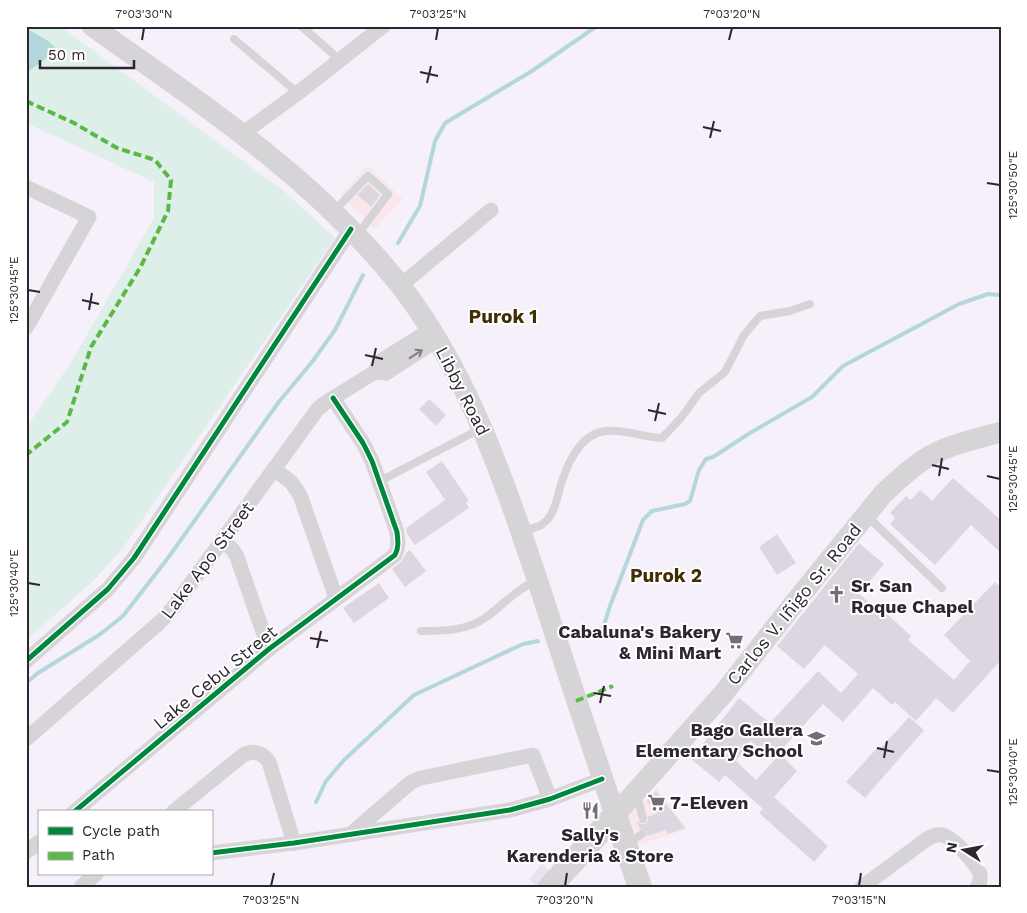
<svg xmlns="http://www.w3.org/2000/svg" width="1027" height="913" font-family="'Work Sans',sans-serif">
<rect width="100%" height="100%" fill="#f6f0fa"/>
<g fill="#f9e7ec">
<path d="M368 165 403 199 375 229 340 195Z"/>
<path d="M657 788 687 829 639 845 629 816Z"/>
</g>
<path fill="#e8e1f1" d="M542 864 552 873 541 887H538L529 879Z"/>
<path fill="#deefe9" d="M26 26H60L284 191 335 238 123 548 94 580 26 641V428L72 361 154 218V182L26 123Z"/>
<path fill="#b4d6dd" d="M26 28 48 41 58 50 26 73Z"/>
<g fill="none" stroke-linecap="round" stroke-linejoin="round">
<g stroke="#b4d6dd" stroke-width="4">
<path d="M398 243 420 206 435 141 445 123 532 71 597 26"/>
<path d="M574 634 603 628 610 606 643 520 652 511 685 504 690 501 699 470 706 459 713 457 750 433 812 397 843 366 959 304 988 294 1001 295"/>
<path d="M26 683 38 673 99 635 123 616 168 558 278 403 312 362 335 330 363 275"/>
<path d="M316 802 326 781 344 760 414 695 523 644 538 641"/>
</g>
</g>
<g fill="#ddd6e1">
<path d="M368 184 380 195 371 207 357 195Z"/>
<path d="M429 399 446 415 436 426 419 409Z"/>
<path d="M442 461 469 501 466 503 469 508 415 545 407 534 406 528 445 500 426 472Z"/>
<path d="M953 478 1001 520V553L971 525 935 565 890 524 895 518 890 513 906 496 911 500 920 490 932 501Z"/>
<path d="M777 534 796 563 777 575 759 547Z"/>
<path d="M859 543 884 564 859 594 873 606 875 603 911 636 908 640 954 680 970 661 944 635 995 582 1001 588V660L953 713 936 698 916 721 895 702 892 705 873 688 843 722 823 704 772 760 751 741 736 761 756 780 780 754 797 771 774 797 828 846 814 862 759 813 763 809 725 775 719 782 691 759 739 698 770 723 818 671 841 693 858 674 825 645 804 669 777 646Z"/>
<path d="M410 550 426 571 405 587 392 569 401 562 406 553Z"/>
<path d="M379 583 389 598 354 623 343 608Z"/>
<path d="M909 717 924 730 865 798 846 782 878 747 880 749Z"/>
<path d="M656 791 685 828 668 834 666 830 647 836 646 831 640 829 637 821 641 824H645L648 821V817L658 813 647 801Z"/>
</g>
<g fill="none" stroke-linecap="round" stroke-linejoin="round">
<g stroke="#d6d4d6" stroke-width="8">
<path d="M301 26 340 60"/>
<path d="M234 39 298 93"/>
<path d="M334 211 368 176 388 194 358 234"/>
<path d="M380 481 480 429"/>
<path d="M867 516 942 588"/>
<path d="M523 531C528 529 537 528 541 525 556 516 557 495 562 481 569 460 581 434 605 431 625 429 642 437 662 438L681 418 699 393 725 372 744 335 760 316 790 311 810 304"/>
<path d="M421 631C443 631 466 631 485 618 502 606 515 590 535 581"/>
<path d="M637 794 643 819"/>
<path d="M627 844 642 834"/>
</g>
<g stroke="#d6d4d6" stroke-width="15">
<path d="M242 134 298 93 383 26"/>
<path d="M26 187 89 217 26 328"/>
<path d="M400 286 491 210"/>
<path d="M375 372 386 373 437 340"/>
<path d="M274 469 291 482 300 495 336 598"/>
<path d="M222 540 233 550 237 557 269 649"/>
<path d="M26 661 108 589 134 558 351 229"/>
<path d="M26 739 160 622 173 608 317 410 325 403 375 372 379 362 430 330"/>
<path d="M74 812 269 649 395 555C399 547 398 541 397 532L372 461 363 443 333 398"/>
<path d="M173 812 243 755C254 750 262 752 269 762L294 843"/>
<path d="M351 834 411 782 421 778 533 755 550 799"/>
<path d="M26 852 39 842"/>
<path d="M211 853 294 843 510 810 550 799 602 779"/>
<path d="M81 887 96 874"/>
<path d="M862 887 927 839C932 836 937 834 942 835 952 836 979 866 980 875 981 880 980 883 977 887"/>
</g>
<path stroke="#d6d4d6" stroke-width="21" d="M92 26C203 105 314 177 400 285 470 375 505 484 541 591 565 666 590 741 615 815L723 694 796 601 883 494C897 481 911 467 928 457 950 444 976 439 1001 432"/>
<path stroke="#d6d4d6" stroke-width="24" d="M550 887 615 815 640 887"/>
<g stroke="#58b947" stroke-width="4" stroke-dasharray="8 4" stroke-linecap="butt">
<path d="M26 101 74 123 117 148 155 160 171 180 168 211 140 268 91 347 67 422 26 455"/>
<path d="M576 701 613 686"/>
</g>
<defs>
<g id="cycleway">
<path d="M26 661 108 589 134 558 351 229"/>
<path d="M74 812 269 649 395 555C399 547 398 541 397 532L372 461 363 443 333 398"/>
<path d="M211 853 294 843 510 810 550 799 602 779"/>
</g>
</defs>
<use href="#cycleway" stroke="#fff" stroke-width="8"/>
<use href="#cycleway" stroke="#00873e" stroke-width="5"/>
</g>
<defs><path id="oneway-shaft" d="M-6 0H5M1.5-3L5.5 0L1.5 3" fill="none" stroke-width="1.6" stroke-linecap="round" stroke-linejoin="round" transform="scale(1.25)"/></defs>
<use stroke="#827d83" href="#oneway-shaft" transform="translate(416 354) rotate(-33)"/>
<path fill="none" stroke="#2d2630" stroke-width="2" d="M142 40 144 28M436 40 438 28M729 40 732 28M420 72 438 76M427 83 431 66M703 127 721 131M710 138 714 121M987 183 1000 185M28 290 40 292M82 300 99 304M89 310 92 293M365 355 383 359M372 366 376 348M648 410 666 414M655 421 659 403M932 465 949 469M939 476 942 458M987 476 1000 479M28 583 40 585M310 638 328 641M317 648 321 631M594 693 611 696M600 703 604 686M877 748 894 752M884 758 887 741M987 770 1000 772M271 886 274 873M565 886 567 873M859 886 861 873"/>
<defs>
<symbol id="church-bare" viewBox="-9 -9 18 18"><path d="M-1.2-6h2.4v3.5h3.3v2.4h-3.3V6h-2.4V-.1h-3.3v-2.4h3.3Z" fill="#736d77" stroke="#fff" stroke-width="2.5" paint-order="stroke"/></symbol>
<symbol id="supermarket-bare" viewBox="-9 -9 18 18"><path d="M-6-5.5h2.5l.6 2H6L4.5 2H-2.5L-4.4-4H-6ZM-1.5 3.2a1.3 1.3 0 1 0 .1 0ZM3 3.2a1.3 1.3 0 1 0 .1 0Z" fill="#736d77" stroke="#fff" stroke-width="2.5" paint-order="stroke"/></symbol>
<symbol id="school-bare" viewBox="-9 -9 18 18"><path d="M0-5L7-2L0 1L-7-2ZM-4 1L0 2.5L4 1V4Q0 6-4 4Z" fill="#736d77" stroke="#fff" stroke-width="2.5" paint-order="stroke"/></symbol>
<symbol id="restaurant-bare" viewBox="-9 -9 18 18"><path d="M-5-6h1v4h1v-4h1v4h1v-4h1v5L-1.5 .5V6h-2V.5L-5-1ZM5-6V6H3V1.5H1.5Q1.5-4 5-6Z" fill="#736d77" stroke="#fff" stroke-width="2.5" paint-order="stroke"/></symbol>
</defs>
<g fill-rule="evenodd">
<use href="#church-bare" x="824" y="582" width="25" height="25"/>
<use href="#supermarket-bare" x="722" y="628" width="25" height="25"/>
<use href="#school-bare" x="804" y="726" width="25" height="25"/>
<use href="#supermarket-bare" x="644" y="790" width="25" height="25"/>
<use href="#restaurant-bare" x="578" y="798" width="25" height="25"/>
</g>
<g text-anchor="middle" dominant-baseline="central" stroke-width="4" stroke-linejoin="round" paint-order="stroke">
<g font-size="18" fill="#2d2630" stroke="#fff">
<text transform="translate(463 391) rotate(63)">Libby Road</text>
<text transform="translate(207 560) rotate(-53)">Lake Apo Street</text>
<text transform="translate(794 604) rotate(-51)">Carlos V. Iñigo Sr. Road</text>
<text transform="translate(215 677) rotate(-39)">Lake Cebu Street</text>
</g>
<g font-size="18" font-weight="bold" fill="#2d2630" stroke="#fff" text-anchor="start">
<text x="851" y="585">Sr. San<tspan x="851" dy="21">Roque Chapel</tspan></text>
<text x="721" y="631" text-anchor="end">Cabaluna's Bakery<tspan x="721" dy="21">&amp; Mini Mart</tspan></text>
<text x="803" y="729" text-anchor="end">Bago Gallera<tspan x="803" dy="21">Elementary School</tspan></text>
<text x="670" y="802">7-Eleven</text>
<text x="590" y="834" text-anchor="middle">Sally's<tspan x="590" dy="21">Karenderia &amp; Store</tspan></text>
</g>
<g font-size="19" font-weight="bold" fill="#422e06" stroke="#fff">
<text x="503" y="316">Purok 1</text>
<text x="666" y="575">Purok 2</text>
</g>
</g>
<rect width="1027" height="913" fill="none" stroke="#ffffff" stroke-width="55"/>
<rect x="38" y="810" width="175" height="65" fill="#ffffff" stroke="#aba8ac"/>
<rect x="48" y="827" width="25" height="8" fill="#00873e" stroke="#aba8ac"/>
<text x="82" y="836" font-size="15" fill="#2d2630">Cycle path</text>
<rect x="48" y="852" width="25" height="8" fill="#58b947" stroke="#aba8ac"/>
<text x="82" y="860" font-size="15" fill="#2d2630">Path</text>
<g transform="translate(964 850) rotate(281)" stroke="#ffffff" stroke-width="4" paint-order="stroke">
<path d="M0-4L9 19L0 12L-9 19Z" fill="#2d2630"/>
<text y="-8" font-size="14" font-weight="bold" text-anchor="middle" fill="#2d2630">N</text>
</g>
<path d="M40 60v8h94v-8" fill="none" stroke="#2d2630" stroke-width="2.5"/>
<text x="48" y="60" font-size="15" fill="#2d2630" stroke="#ffffff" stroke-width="4" paint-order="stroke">50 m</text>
<rect x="28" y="28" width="972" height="858" fill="none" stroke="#2d2630" stroke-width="2"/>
<g font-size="12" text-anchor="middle" fill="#2d2630">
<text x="144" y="18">7°03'30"N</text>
<text x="438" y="18">7°03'25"N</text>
<text x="732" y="18">7°03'20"N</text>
<text transform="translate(1013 185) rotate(-90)" y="4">125°30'50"E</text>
<text transform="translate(14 290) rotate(-90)" y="4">125°30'45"E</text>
<text transform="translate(1013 479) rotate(-90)" y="4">125°30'45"E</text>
<text transform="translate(14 583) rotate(-90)" y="4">125°30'40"E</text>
<text transform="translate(1013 772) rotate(-90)" y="4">125°30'40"E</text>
<text x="271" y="904">7°03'25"N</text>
<text x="565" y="904">7°03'20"N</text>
<text x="859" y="904">7°03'15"N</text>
</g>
</svg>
